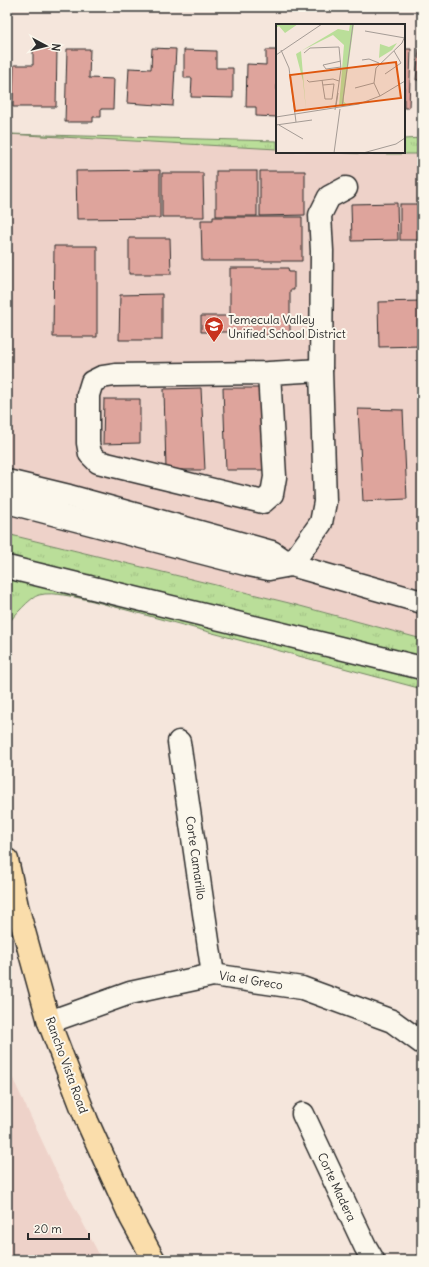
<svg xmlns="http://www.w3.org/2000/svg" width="429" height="1267" font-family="Delius,sans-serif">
<defs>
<pattern id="grass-tufts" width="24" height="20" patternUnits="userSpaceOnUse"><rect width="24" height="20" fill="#bade99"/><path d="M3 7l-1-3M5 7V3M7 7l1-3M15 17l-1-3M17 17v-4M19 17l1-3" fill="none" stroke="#a0bf84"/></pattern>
</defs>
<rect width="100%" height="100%" fill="#f5e6dc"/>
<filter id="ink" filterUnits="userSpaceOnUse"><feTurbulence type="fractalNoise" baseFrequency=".025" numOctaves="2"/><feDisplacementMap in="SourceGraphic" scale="8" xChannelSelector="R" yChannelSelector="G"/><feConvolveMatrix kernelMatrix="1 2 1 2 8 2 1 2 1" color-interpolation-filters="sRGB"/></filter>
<g filter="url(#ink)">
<g fill="#eed2c9">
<path d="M7 134 277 141V152H404V139L422 138V639L289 603 7 534Z"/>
<path d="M7 1066 57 1173 102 1260H7Z"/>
</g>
<g fill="url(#grass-tufts)" stroke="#728462">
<path d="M7 134 277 141V149Z"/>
<path d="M422 138V154H364L333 152H404V139Z"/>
<path d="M7 534 289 603 422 639V689L93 601C78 598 54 591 39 595 30 597 14 617 7 624Z"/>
</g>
<g fill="#dea49c" stroke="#2b2b2b">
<path d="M33 48 57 49 56 107H13L14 65H33Z"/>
<path d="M152 48 176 49 173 106 127 103 129 68 151 69Z"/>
<path d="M67 49H90L89 78 114 79 113 109H101V117H93V122H65Z"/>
<path d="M404 49H411L409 108H404Z"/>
<path d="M419 49H422V80H416Z"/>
<path d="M184 50 216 51V68H233V98L191 97 192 78H184Z"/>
<path d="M266 50H277V117L256 116V107H246L247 64 266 65Z"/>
<path d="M160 170V218L77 219 76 171Z"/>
<rect x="216" y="171" width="41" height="45"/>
<path d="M260 171H305V215L260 216Z"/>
<path d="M162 173H203L204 217H162Z"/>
<path d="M397 203 398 240 352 241 351 204Z"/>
<rect x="400" y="204" width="22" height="36"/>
<path d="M213 217H302V261H202L201 220H213Z"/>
<path d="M129 238H170L171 274H129Z"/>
<path d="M54 246H97V337H53Z"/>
<path d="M230 268H288L289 272H294V290H290V335H230V332H201V316H230Z"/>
<path d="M162 294V340H119L120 295Z"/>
<path d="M421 301 422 346 379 347 378 302Z"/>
<path d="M201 388 205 470H166L164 389Z"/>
<path d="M223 388H259L264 470H226Z"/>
<path d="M104 399H140V443L103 444Z"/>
<path d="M358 409 403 410 407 499 363 501Z"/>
</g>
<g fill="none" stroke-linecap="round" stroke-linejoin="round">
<defs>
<g id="minor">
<path d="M269 373 275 477 272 494 263 502 98 462 90 454 88 443V395L92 382 102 377 115 375 269 373 321 370"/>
<path d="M7 481 69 496 272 552 291 565 422 602"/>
<path d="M7 502 249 565 269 569 291 565 321 523 325 502 321 370 322 251 320 215 329 197 346 188"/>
<path d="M7 567 422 668"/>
<path d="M179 742 213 975"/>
<path d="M49 1022 130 993 213 975 302 988 392 1021 422 1043"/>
<path d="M303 1114 365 1246 373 1260"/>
</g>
<path id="major" d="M7 860 17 906 49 1022 87 1121 131 1218 154 1260"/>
</defs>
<use href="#minor" stroke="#2b2b2b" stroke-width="25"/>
<use href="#major" stroke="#2b2b2b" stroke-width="25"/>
<use href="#minor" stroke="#fbf7ec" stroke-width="22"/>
<use href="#major" stroke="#faddab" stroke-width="22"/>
</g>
</g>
<defs>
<symbol id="school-pin" viewBox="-11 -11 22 30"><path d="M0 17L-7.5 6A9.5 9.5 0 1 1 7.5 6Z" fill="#c8321e" stroke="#fbf7ec"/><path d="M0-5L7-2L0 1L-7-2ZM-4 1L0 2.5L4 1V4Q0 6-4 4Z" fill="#fff"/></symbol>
</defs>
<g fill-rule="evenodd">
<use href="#school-pin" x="203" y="315" width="22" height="30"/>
</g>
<g text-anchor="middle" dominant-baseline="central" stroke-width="4" stroke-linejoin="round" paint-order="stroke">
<g font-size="12" fill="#2b2b2b" stroke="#fbf7ec" text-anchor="start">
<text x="228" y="319">Temecula Valley<tspan x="228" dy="14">Unified School District</tspan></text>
</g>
<g font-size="12" fill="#2b2b2b" stroke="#fbf7ec">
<text transform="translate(196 858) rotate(82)">Corte Camarillo</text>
<text transform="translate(251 980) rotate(9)">Via el Greco</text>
<text transform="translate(67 1065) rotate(70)">Rancho Vista Road</text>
<text transform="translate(337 1187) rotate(65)">Corte Madera</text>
</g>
</g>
<g transform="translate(276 24)">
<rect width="129" height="129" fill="#f5e6dc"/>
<path d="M74 0H78L68 73V78L72 81 63 82 68 21 57 11 25 27 30 86 27 57 20 30 62 5 73 7Z" fill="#bade99"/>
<path d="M121 19 116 26 103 34 104 20 113 23Z" fill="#bade99"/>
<path d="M0 0H22L9 9 3 2 0 4Z" fill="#bade99"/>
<path fill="none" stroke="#a49b95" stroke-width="1" d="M89 7 129 14M5 26 13 44 20 98M28 29 34 24 63 23 65 45 59 86M0 31 46 0M86 36 93 35 103 39M65 43 50 45 47 41 65 37M109 50 125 39 118 27M31 56 33 58 57 55 63 57M46 56 49 75H56L58 60 47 61M79 64 98 59M104 72 98 59 100 44 126 19 129 12M60 82 62 69M66 83 77 0M0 93 83 80 104 72 129 57M0 101 36 96M3 101 27 115M58 129 64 85M87 129 120 120 129 114"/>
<path fill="#df570e" fill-opacity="0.15" stroke="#df570e" stroke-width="2" d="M120 38 125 74 19 87 14 51Z"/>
<rect width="129" height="129" fill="none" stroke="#2b2b2b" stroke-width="2"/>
</g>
<rect width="429" height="1267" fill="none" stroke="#fbf7ec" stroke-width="24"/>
<rect x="12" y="12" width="405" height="1243" fill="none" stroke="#2b2b2b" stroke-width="1.5" filter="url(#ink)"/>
<g transform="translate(46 46) rotate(97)" stroke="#fbf7ec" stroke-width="3" paint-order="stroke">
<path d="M0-3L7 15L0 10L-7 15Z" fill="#2b2b2b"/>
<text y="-6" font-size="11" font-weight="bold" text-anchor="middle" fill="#2b2b2b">N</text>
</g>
<path d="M28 1233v6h61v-6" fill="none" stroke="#2b2b2b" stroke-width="2"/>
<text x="34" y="1233" font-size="12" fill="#2b2b2b" stroke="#fbf7ec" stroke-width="3" paint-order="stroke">20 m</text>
</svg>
